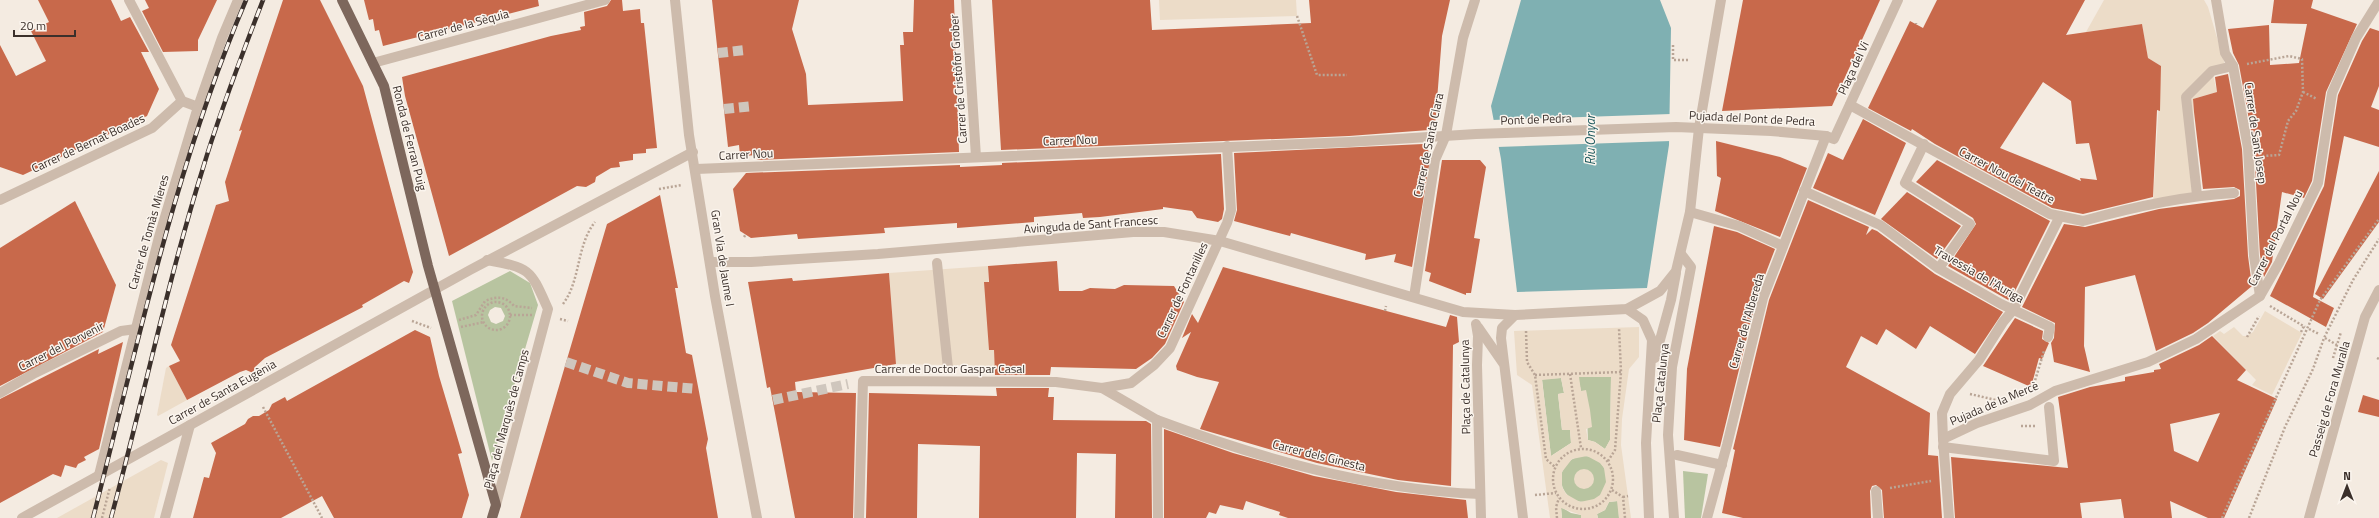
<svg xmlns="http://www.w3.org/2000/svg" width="2379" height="518" font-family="'Titillium Web',sans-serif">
<rect width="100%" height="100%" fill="#f4ebe1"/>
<g fill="#b8c4a0" fill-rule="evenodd">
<path d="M510 271 530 283 538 305 492 461 452 301ZM495 307 501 308 505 316 503 321 496 324 491 322 488 315 490 310Z"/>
<path d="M1578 377H1611L1610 440 1605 449 1595 442 1588 440 1586 391H1581Z"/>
<path d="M1561 378 1564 393 1558 394 1562 430H1570L1571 443 1551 456 1542 379Z"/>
<circle cx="1584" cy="479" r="23"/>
<path d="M1683 471 1708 474 1701 518H1685Z"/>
<path d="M1618 501 1619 518H1598L1597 514 1605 510 1609 502Z"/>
<path d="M1561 507 1571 513 1581 515V518H1562Z"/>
</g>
<g fill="#ecdcc8" fill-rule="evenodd">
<path d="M1159 0H1296L1297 16 1160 20Z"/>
<path d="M2104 0H2204L2208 7 2226 68 2212 71 2217 92 2193 99 2197 195 2153 203 2161 66 2148 58 2142 24 2086 32Z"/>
<path d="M988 266 989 350H994L995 366 896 364 889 273Z"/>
<path d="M2265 311 2302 333 2272 395 2252 385 2256 380 2213 336 2220 331 2224 334 2234 327 2243 336H2247L2253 332Z"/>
<path d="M1639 327V357L1629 369 1622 419 1621 445 1631 518H1619L1617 501 1609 502 1605 510 1597 514 1598 518H1581V515L1561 508 1562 518H1550L1532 385 1517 375 1514 331ZM1579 377H1611L1610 440 1605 449 1595 442 1588 440 1586 429 1592 427 1590 410 1586 390 1581 391ZM1561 378 1564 393 1558 394 1562 430H1570L1571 443 1551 456 1542 380ZM1587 456 1600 463 1604 468 1606 482 1600 495 1594 499 1580 502 1566 494 1562 487V472L1572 459Z"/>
<path d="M169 366 187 400 158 416 157 415 166 368Z"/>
<path d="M161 460 168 463 154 518H57Z"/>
<circle cx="1584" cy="479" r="10"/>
</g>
<path fill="#7fb0b2" d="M1521 0H1660L1671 28 1669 145 1647 288 1517 292 1501 159 1491 106Z"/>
<path fill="#f4ebe1" d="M1671 114V141L1497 147 1492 120Z"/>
<g fill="#c8694b" fill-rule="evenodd">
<path d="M38 0H111L121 21 130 17 149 52H141L159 89 147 116 23 175 0 167V45L16 76 46 61 31 31 49 22Z"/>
<path d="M145 0H217L198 40V51L163 52 142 11 149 8Z"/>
<path d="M283 0H320L363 86 413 272 409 283 404 281 362 305 363 307 265 358 255 367 253 373 246 370 240 372 187 400 169 366 180 361 171 345 216 205 229 201 225 182 242 130 239 131Z"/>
<path d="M364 0H538L539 6 383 46 379 30 375 31 373 19 369 20Z"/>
<path d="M611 0H622L623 11 640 9 641 23H644L657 148 646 149V153L633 154V160L619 162 620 167 611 168 596 177 595 182 586 187 577 186 449 256 405 96 402 77 551 36 581 30 580 27 585 26 584 12 607 6Z"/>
<path d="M712 0H799L792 29 806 74 808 105 903 101 900 45H904L903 32H913L914 0H954L959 152 757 160 761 155 740 156 739 145 728 147Z"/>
<path d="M992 0H1150L1152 30 1311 23 1309 0H1450L1442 36 1435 126 1429 130 1349 136 1001 150Z"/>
<path d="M1743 0H1880L1832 106 1722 111Z"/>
<path d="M1937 0H2085L2066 35 2142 24 2148 58 2161 66 2160 111 2157 110 2153 197 2083 214 2052 208 1935 144 1912 129 1911 131 1868 108 1910 21 1923 28ZM2043 82 2071 101 2076 144 2089 143 2097 180 2080 178 2081 181 2000 148Z"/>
<path d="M2274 0H2313L2311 8 2357 24 2326 92 2312 181 2304 198 2282 192 2272 262 2264 277 2260 255 2254 147 2239 65 2233 53 2228 29 2269 25 2270 65 2299 63 2307 24 2271 23Z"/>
<path d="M2370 28 2379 31V86L2371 107 2379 110V147L2344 136 2313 297 2334 308 2326 327 2270 296 2324 186 2338 95 2362 41Z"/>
<path d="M2228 74 2242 149 2248 256 2252 286 2208 323 2193 333 2156 351 2135 275 2085 287 2084 346 2090 372 2054 362 2051 343 2054 338 2055 323 2022 307 2064 224 2085 227 2159 209 2234 199 2240 196V190L2234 187 2203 189 2194 112 2193 99 2217 92 2215 77Z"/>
<path d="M1863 119 1906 143 1875 215 1813 188 1828 153 1843 160Z"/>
<path d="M1716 141 1780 157 1807 168 1780 237 1715 211 1721 178 1717 176Z"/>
<path d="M1423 144 1431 154 1412 267 1394 262 1396 254 1365 260 1366 254 1291 233 1290 236 1234 221 1237 210 1234 153Z"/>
<path d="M1221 154 1224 209 1222 219 1218 222 1197 218 1192 211 1163 207V209L1100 217 1083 218 1082 213 1034 217V222L957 228V223L884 228 885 233 798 239 797 234 751 238 740 231 733 189 746 173 960 165V167L1002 165V163Z"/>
<path d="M1442 160H1480L1486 167 1474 238 1480 239 1471 293H1466V295L1429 281 1431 273 1425 271Z"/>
<path d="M1937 160 2050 221 2010 301 1948 266 1976 224 1973 218 1916 182Z"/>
<path d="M2379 171V222L2323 299 2315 294Z"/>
<path d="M1907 192 1961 226 1937 259 1881 219Z"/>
<path d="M660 195 678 288H675L686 353 692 355 708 439 706 448 718 518H520L607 224Z"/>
<path d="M1808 200 1869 227 1866 235 1872 229 1877 231 1935 274 2003 312 1975 354 1930 326 1916 349 1886 329 1877 345 1861 336 1846 367 1930 413 1928 455 1938 456 1942 518H1884L1882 490 1876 485 1872 486 1870 491 1871 518H1743L1722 513 1735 450 1733 449 1769 300Z"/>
<path d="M75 201 116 285 103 332 0 386V248Z"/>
<path d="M1714 226 1737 232 1775 249 1757 296 1720 447 1684 440 1687 369Z"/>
<path d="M1057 261 1059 291H1082L1090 288 1115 289 1124 285 1174 286 1184 302 1165 344 1152 358 1136 369 1051 367 1050 375H995L994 350H989L984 282H989L988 266Z"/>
<path d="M1223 267 1446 327 1450 315 1457 317 1459 342 1453 345 1451 486 1398 480 1317 463 1200 429 1219 382 1197 377 1177 370 1176 366 1191 332 1182 338 1192 314 1198 323Z"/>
<path d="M889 273 896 364 795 382 796 392 856 393 853 518H795L770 387 767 388 748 282 792 278 793 281Z"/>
<path d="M2015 318 2043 331 2042 339 2049 343 2042 359 2039 358 2031 387 1983 366Z"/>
<path d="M415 330 430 337 439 376 462 453 458 454 469 495 462 518H334L322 496 281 518H193L204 477 209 478 216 453 211 443 245 424 248 419 253 416H259L269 410 272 404 285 397 287 401Z"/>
<path d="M2212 336 2246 370 2237 380 2277 399 2224 518H2208L2170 501 2172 518H2124L2121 499 2080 503 2082 518H1955L1951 457 2068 468 2058 397 2090 387 2125 381V377L2154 372V370L2161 369 2159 364 2199 345ZM2220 413 2198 462 2174 451 2170 424Z"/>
<path d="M123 342 99 449 84 457 86 460 78 464 76 468 65 465 61 477 53 474 0 503V399L99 349 98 354Z"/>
<path d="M996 388H1049L1048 397H1054L1053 420 1146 421 1151 424 1152 518H1115L1116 454 1077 453 1076 518H979L980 446 918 444 917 518H866L869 393 997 396Z"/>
<path d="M2363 395 2379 400V417L2358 412Z"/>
<path d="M1164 429 1233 453 1314 476 1396 492 1466 500 1468 518H1288L1279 515 1280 512 1246 501 1243 510 1220 505 1216 514 1209 512 1206 518H1164Z"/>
</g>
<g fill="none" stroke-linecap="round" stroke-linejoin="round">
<g stroke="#cfc6bd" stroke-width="10" stroke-dasharray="10 5" stroke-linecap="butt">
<path d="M718 53 746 50"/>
<path d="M724 109 753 106"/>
<path d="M566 362 628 383 697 389"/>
<path d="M773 400 848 384"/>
</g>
<g stroke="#b9a596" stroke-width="2.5" stroke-dasharray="2 2" stroke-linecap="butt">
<path d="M1297 16 1317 75H1347"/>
<path d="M1916 24V23"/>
<path d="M1673 45V60H1690"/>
<path d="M2247 64 2289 56 2302 59 2303 92 2296 111 2288 121 2279 155 2263 156"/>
<path d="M2303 92 2317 99"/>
<path d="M659 189 682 185"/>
<path d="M744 237 746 234"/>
<circle cx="496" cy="316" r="14"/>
<path d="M563 304C581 280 576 246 595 222"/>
<path d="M2270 306 2305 327"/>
<path d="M1385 311 1386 306"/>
<path d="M510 315H532"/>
<path d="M560 319 568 321"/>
<path d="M459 320 476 315 485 301C497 296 505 296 514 306L532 308"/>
<path d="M412 321 431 328"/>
<path d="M461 327 484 322"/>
<path d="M2309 329 2319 334"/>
<path d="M1526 331 1527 362 1535 375 1546 459 1555 467"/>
<path d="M2301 332 2304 326"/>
<path d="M2247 337 2259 316"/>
<path d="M2325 338 2337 345 2341 332"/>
<path d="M2333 358 2337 345"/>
<path d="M2377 358 2379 359"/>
<path d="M1570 374 1581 448"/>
<path d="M1535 375 1621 372"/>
<path d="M2034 384 2044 351"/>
<path d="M1970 394 1996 400"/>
<path d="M263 407 322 518"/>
<path d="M2021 426H2036"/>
<circle cx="1583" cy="479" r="30"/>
<path d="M1608 461 1615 450 1621 372 1619 328"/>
<path d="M1890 488 1931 481"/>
<path d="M1612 490 1623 497 1625 518"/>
<path d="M1535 495 1556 493"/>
<path d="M1623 497 1628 496"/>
<path d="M102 518 110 487"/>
<path d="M1557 518 1556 507 1559 498"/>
<path d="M2222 518 2320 300 2379 219"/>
<path d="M2249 518 2285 427 2313 369 2324 338 2353 280 2379 239"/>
</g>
<g stroke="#cdbbac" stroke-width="10">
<path d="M129 0 182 101 198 107"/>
<path d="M675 0 689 135 715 296 757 518"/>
<path d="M966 0 976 157"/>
<path d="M2216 0 2225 53 2233 66 2248 148 2254 256 2260 296"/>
<path d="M373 63 605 0"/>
<path d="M1850 105 2050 214 2083 221C2133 207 2182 196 2234 193"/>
<path d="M1924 144 1905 183 1970 224 1939 268"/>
<path d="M696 169 1349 142 1476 134 1676 127 1771 131 1826 136 1834 139 1898 0"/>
<path d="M1804 191 1880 225 1938 268 2001 304 2050 327 2048 337"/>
<path d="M2197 195 2186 97 2212 71 2233 66"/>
<path d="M0 200 152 128 182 101"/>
<path d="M1690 212 1739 226 1783 246"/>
<path d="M487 260C531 268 530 269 548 309L496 505"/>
<path d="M711 262H751L878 254 1133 232H1164L1220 241 1463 312 1515 315 1627 309 1660 291 1676 271 1690 212 1699 128 1721 0"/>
<path d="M937 263 948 368"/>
<path d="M1414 297 1435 160 1446 135 1463 38 1475 0"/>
<path d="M1627 309 1643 320 1652 340 1646 443 1649 518"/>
<path d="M1515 315 1502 328 1501 338 1523 518"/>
<path d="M1476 324 1478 336 1477 365 1481 518"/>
<path d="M1478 327 1503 363"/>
<path d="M1655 358 1671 300 1676 273"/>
<path d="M1102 388 1157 420 1158 518"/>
<path d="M0 393 35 373 121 331 136 329"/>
<path d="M1157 420C1259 458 1370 490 1480 494"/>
<path d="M1943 439 1942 413 1950 394 1979 360 2003 322 2013 310 2060 216"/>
<path d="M1943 447 2054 461 2049 407"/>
<path d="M1677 455 1722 465"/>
<path d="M99 475 159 237 198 107 222 38 238 0"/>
<path d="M1876 491 1878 518"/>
<path d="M22 518 470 270 693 152"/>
<path d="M165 518 190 425"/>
<path d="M859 518 863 381 1056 382 1102 388 1131 383 1154 365 1170 348 1227 223 1231 210 1227 146"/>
<path d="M1674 518 1668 435 1672 367 1691 267 1681 254"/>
<path d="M1707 518 1727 445 1763 298 1826 136"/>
<path d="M1949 518 1943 439 1977 423 2030 405 2055 391 2148 362 2196 339 2260 296 2279 263 2318 183 2332 93 2356 38 2379 1"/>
<path d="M2309 518 2365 317 2379 290"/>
</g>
<path stroke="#7d675c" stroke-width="10" d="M342 0 384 86 428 266 496 505 492 518"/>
<defs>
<g id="rail">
<path d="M93 518C138 344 175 166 246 0"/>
<path d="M111 518C143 401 167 283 203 168 220 111 242 55 263 0"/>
</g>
</defs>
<use href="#rail" stroke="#3b302b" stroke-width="4.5"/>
<use href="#rail" stroke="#fbf5ee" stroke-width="3" stroke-dasharray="9" stroke-linecap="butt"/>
</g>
<g text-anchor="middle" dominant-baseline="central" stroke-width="3" stroke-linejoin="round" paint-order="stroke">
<g font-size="12" fill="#3b302b" stroke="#fbf5ee">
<text transform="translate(463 25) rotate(-15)">Carrer de la Sèquia</text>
<text transform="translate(1853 68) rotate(-65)">Plaça del Vi</text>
<text transform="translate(958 79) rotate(-94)">Carrer de Cristòfor Grober</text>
<text transform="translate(1752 118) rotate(3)">Pujada del Pont de Pedra</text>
<text transform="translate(1536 119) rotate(-2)">Pont de Pedra</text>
<text transform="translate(2256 133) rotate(82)">Carrer de Sant Josep</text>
<text transform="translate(410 138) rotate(76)">Ronda de Ferran Puig</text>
<text transform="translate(1070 140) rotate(-2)">Carrer Nou</text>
<text transform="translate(88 143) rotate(-25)">Carrer de Bernat Boades</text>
<text transform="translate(1428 145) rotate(-78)">Carrer de Santa Clara</text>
<text transform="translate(746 154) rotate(-3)">Carrer Nou</text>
<text transform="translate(2007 175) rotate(28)">Carrer Nou del Teatre</text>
<text transform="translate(1091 224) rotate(-4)">Avinguda de Sant Francesc</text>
<text transform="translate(148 232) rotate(-74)">Carrer de Tomàs Mieres</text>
<text transform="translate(2275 238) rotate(-63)">Carrer del Portal Nou</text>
<text transform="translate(723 258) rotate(81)">Gran Via de Jaume I</text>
<text transform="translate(1979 274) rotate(30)">Travessia de l'Auriga</text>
<text transform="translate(1182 290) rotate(-65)">Carrer de Fontanilles</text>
<text transform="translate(1746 321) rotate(-74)">Carrer de l'Albereda</text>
<text transform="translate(61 346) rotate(-27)">Carrer del Porvenir</text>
<text x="950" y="368">Carrer de Doctor Gaspar Casal</text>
<text transform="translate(1660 383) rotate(-84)">Plaça Catalunya</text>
<text transform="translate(1465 387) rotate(-91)">Plaça de Catalunya</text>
<text transform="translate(222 392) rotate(-29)">Carrer de Santa Eugènia</text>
<text transform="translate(2329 399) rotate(-74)">Passeig de Fora Muralla</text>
<text transform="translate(1994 403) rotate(-23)">Pujada de la Mercè</text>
<text transform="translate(506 419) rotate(-75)">Plaça del Marquès de Camps</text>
<text transform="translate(1319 455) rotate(14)">Carrer dels Ginesta</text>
</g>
<g font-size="13" font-style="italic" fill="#1f5a5e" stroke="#fbf5ee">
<text transform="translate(1590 140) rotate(-90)">Riu Onyar</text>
</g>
</g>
<g transform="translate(2347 486)" stroke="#fbf5ee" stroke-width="3" paint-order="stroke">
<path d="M0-3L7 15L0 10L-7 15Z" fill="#3b302b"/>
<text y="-6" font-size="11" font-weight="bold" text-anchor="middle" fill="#3b302b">N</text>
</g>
<path d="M14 30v6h61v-6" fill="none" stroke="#3b302b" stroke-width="2"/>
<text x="20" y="30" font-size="12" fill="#3b302b" stroke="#fbf5ee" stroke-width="3" paint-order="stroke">20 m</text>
</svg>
